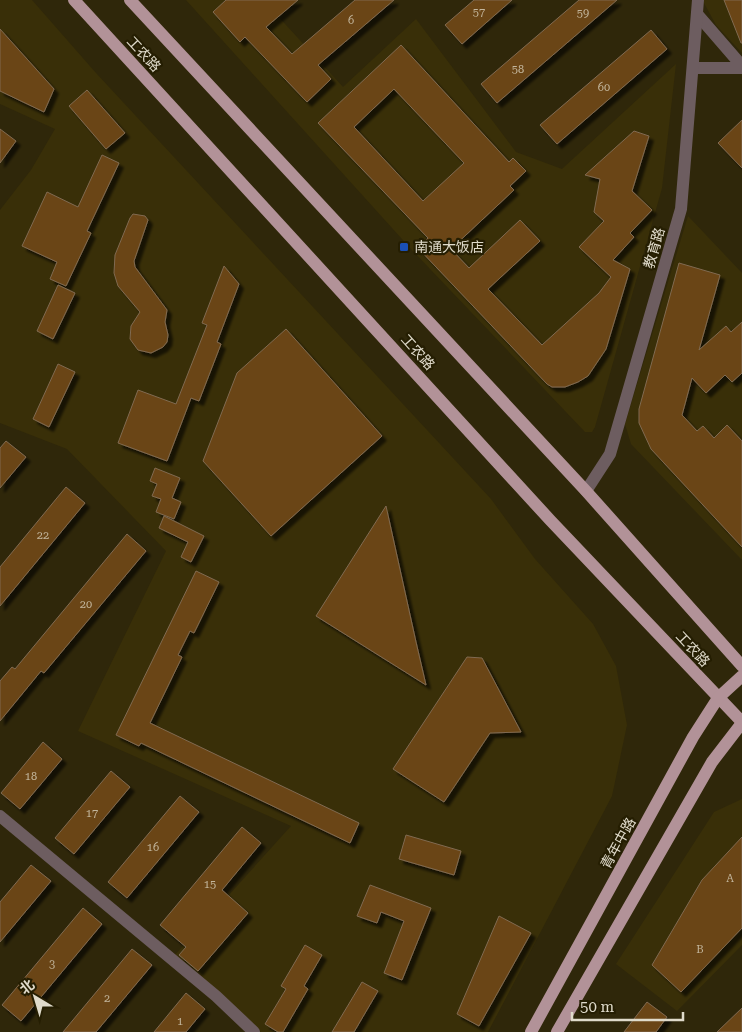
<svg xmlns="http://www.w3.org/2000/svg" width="742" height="1032" font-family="'Roboto Serif','Noto Sans SC',serif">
<defs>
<filter id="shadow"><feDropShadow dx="4.5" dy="4.5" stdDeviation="1" flood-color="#0009"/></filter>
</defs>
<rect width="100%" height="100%" fill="#2f270a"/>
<g fill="#392f08">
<path d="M0 0H32L96 73 491 499 535 559 593 624 616 666 627 725 612 796 488 1032H261L174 956 291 826 78 731 166 551 67 449 0 423V210L31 170 55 129 0 104Z"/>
<path d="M186 0H263L343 87 416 19 516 152 562 169 676 64 662 188 595 427 592 432H585L411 249Z"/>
<path d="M704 0H742V53L716 25 704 3Z"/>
<path d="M688 216 742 273V560L631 444 625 424Z"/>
<path d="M742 799V945L677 1011 616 964 714 812Z"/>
</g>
<g fill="#6b4512" stroke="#806a52" fill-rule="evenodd" filter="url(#shadow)">
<path d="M226 0H298L266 27 292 54 355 0H394L318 65 331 79 307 102 245 37 240 42 213 12Z"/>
<path d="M474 0H512L462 44 445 25Z"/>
<path d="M579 0H617L497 103 481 84Z"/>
<path d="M724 0H742V43H741Z"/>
<path d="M0 29 54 89 44 112 0 91Z"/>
<path d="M651 30 667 49 557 144 540 125Z"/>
<path d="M401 45 509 162 513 158 526 171 510 186 514 190 451 249 469 268 520 220 540 241 488 289 542 345 599 293 611 277 579 247 604 221 594 212 600 179 585 175 634 131 649 136 632 191 652 210 630 233 634 237 613 260 630 269 606 349 588 376 578 382 565 387H552L547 384 418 248 428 238 318 123ZM394 89 464 163 423 201 354 127Z"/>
<path d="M87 90 125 133 106 149 69 106Z"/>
<path d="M742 120V168L718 143Z"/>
<path d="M0 129 16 141 0 163Z"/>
<path d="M102 155 119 163 87 231 91 233 66 286 50 279 57 262 22 246 47 192 78 207Z"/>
<path d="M133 214 145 216 148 220 134 261 135 267 167 310 165 322 168 335 167 342 163 347 151 353 138 350 130 339 131 326 140 312 118 286 114 273 115 255 130 218Z"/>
<path d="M679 263 720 275 699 350 726 326 731 332 742 322V373L732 382 725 375 706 393 692 378 682 415 697 431 703 426 714 438 727 425 742 441V547L651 449 639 423V409Z"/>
<path d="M224 266 239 284 217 342 221 344 199 401 191 398 167 461 118 443 138 390 176 404 207 325 202 323Z"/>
<path d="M58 285 75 293 53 339 37 331Z"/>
<path d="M286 329 382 436 271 536 203 461 237 373Z"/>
<path d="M58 364 75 372 49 427 33 419Z"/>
<path d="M6 441 26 457 0 488V448Z"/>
<path d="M155 468 180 478 172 498 181 502 174 519 156 512 161 499 152 496 157 484 150 481Z"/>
<path d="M66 487 85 503 0 606V567Z"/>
<path d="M386 506 416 642 426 685 316 616Z"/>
<path d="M164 516 204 536 191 562 181 557 188 542 159 528Z"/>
<path d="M127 534 146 551 44 673 41 671 0 721V681L12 667 15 669Z"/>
<path d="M196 571 219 582 194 633 190 631 178 655 182 657 150 723 359 823 350 843 141 743 139 746 116 735Z"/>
<path d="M467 657 482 658 521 732 490 733 444 802 393 769Z"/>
<path d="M43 742 62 759 20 809 1 793Z"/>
<path d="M111 771 130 787 74 854 55 838Z"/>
<path d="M180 796 199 812 127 898 108 882Z"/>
<path d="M242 827 261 843 222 890 248 913 198 971 179 955 186 947 160 925Z"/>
<path d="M406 835 461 851 454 875 399 859Z"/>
<path d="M742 837V928L681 992 652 965 702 880Z"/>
<path d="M31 865 51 881 0 942V902Z"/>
<path d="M370 885 431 908 402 980 384 973 404 921 381 912 377 923 357 916Z"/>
<path d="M83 908 102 924 21 1021 2 1005Z"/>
<path d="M499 916 531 933 479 1026 457 1014Z"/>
<path d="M305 945 322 955 304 986 308 989 283 1032H278L265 1024 286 989 281 986Z"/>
<path d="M132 949 152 965 96 1032H63Z"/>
<path d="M362 982 378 991 354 1032H332Z"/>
<path d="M186 993 205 1009 186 1032H154Z"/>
<path d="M647 1002 667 1017 656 1032H624Z"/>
<path d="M742 1008V1032H717Z"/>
</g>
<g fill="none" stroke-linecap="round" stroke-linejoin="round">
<g stroke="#6d5d60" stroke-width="12">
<path d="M697 14 742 66"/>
<path d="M693 68H742"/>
<path d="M586 491 610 454 681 209 698 0"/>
<path d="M0 816 216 996 254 1032"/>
</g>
<g stroke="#b29298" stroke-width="12">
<path d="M74 0 550 520 742 722"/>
<path d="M130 0 586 491 742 666"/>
<path d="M531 1032 693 737 718 698 742 676"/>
<path d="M557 1032 712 762 742 723"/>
</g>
</g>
<rect fill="#1a4fb4" stroke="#251e02" stroke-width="2" x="399" y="242" width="10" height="10" rx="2.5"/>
<g text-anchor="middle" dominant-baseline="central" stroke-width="4.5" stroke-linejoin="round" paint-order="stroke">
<g font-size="11" fill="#c3b69d">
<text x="479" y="12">57</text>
<text x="583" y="13">59</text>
<text x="351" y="20">6</text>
<text x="518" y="69">58</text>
<text x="604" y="87">60</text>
<text x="43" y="535">22</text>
<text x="86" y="604">20</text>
<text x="31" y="776">18</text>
<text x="92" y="813">17</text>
<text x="153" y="847">16</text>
<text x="730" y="878">A</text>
<text x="210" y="884">15</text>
<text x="700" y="949">B</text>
<text x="52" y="964">3</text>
<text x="107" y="998">2</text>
<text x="180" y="1021">1</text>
</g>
<g font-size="14" fill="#e0dbcb" stroke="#251e02">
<text transform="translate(144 54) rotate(47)">工农路</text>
<text transform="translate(654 248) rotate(-74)">教育路</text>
<text transform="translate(418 352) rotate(48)">工农路</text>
<text transform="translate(693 649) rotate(47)">工农路</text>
<text transform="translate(618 843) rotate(-61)">青年中路</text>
</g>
<g font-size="14" fill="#e0dbcb" stroke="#251e02" text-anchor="start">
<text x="414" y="247">南通大饭店</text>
</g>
</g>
<g transform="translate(35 997) rotate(322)" stroke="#251e02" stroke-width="4" paint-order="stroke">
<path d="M0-4L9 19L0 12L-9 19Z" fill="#e0dbcb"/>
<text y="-8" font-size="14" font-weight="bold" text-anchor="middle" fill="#e0dbcb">北</text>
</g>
<path d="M572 1012v8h111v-8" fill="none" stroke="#e0dbcb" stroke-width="2.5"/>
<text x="580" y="1012" font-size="15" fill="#e0dbcb" stroke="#251e02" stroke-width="4" paint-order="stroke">50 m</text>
</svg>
